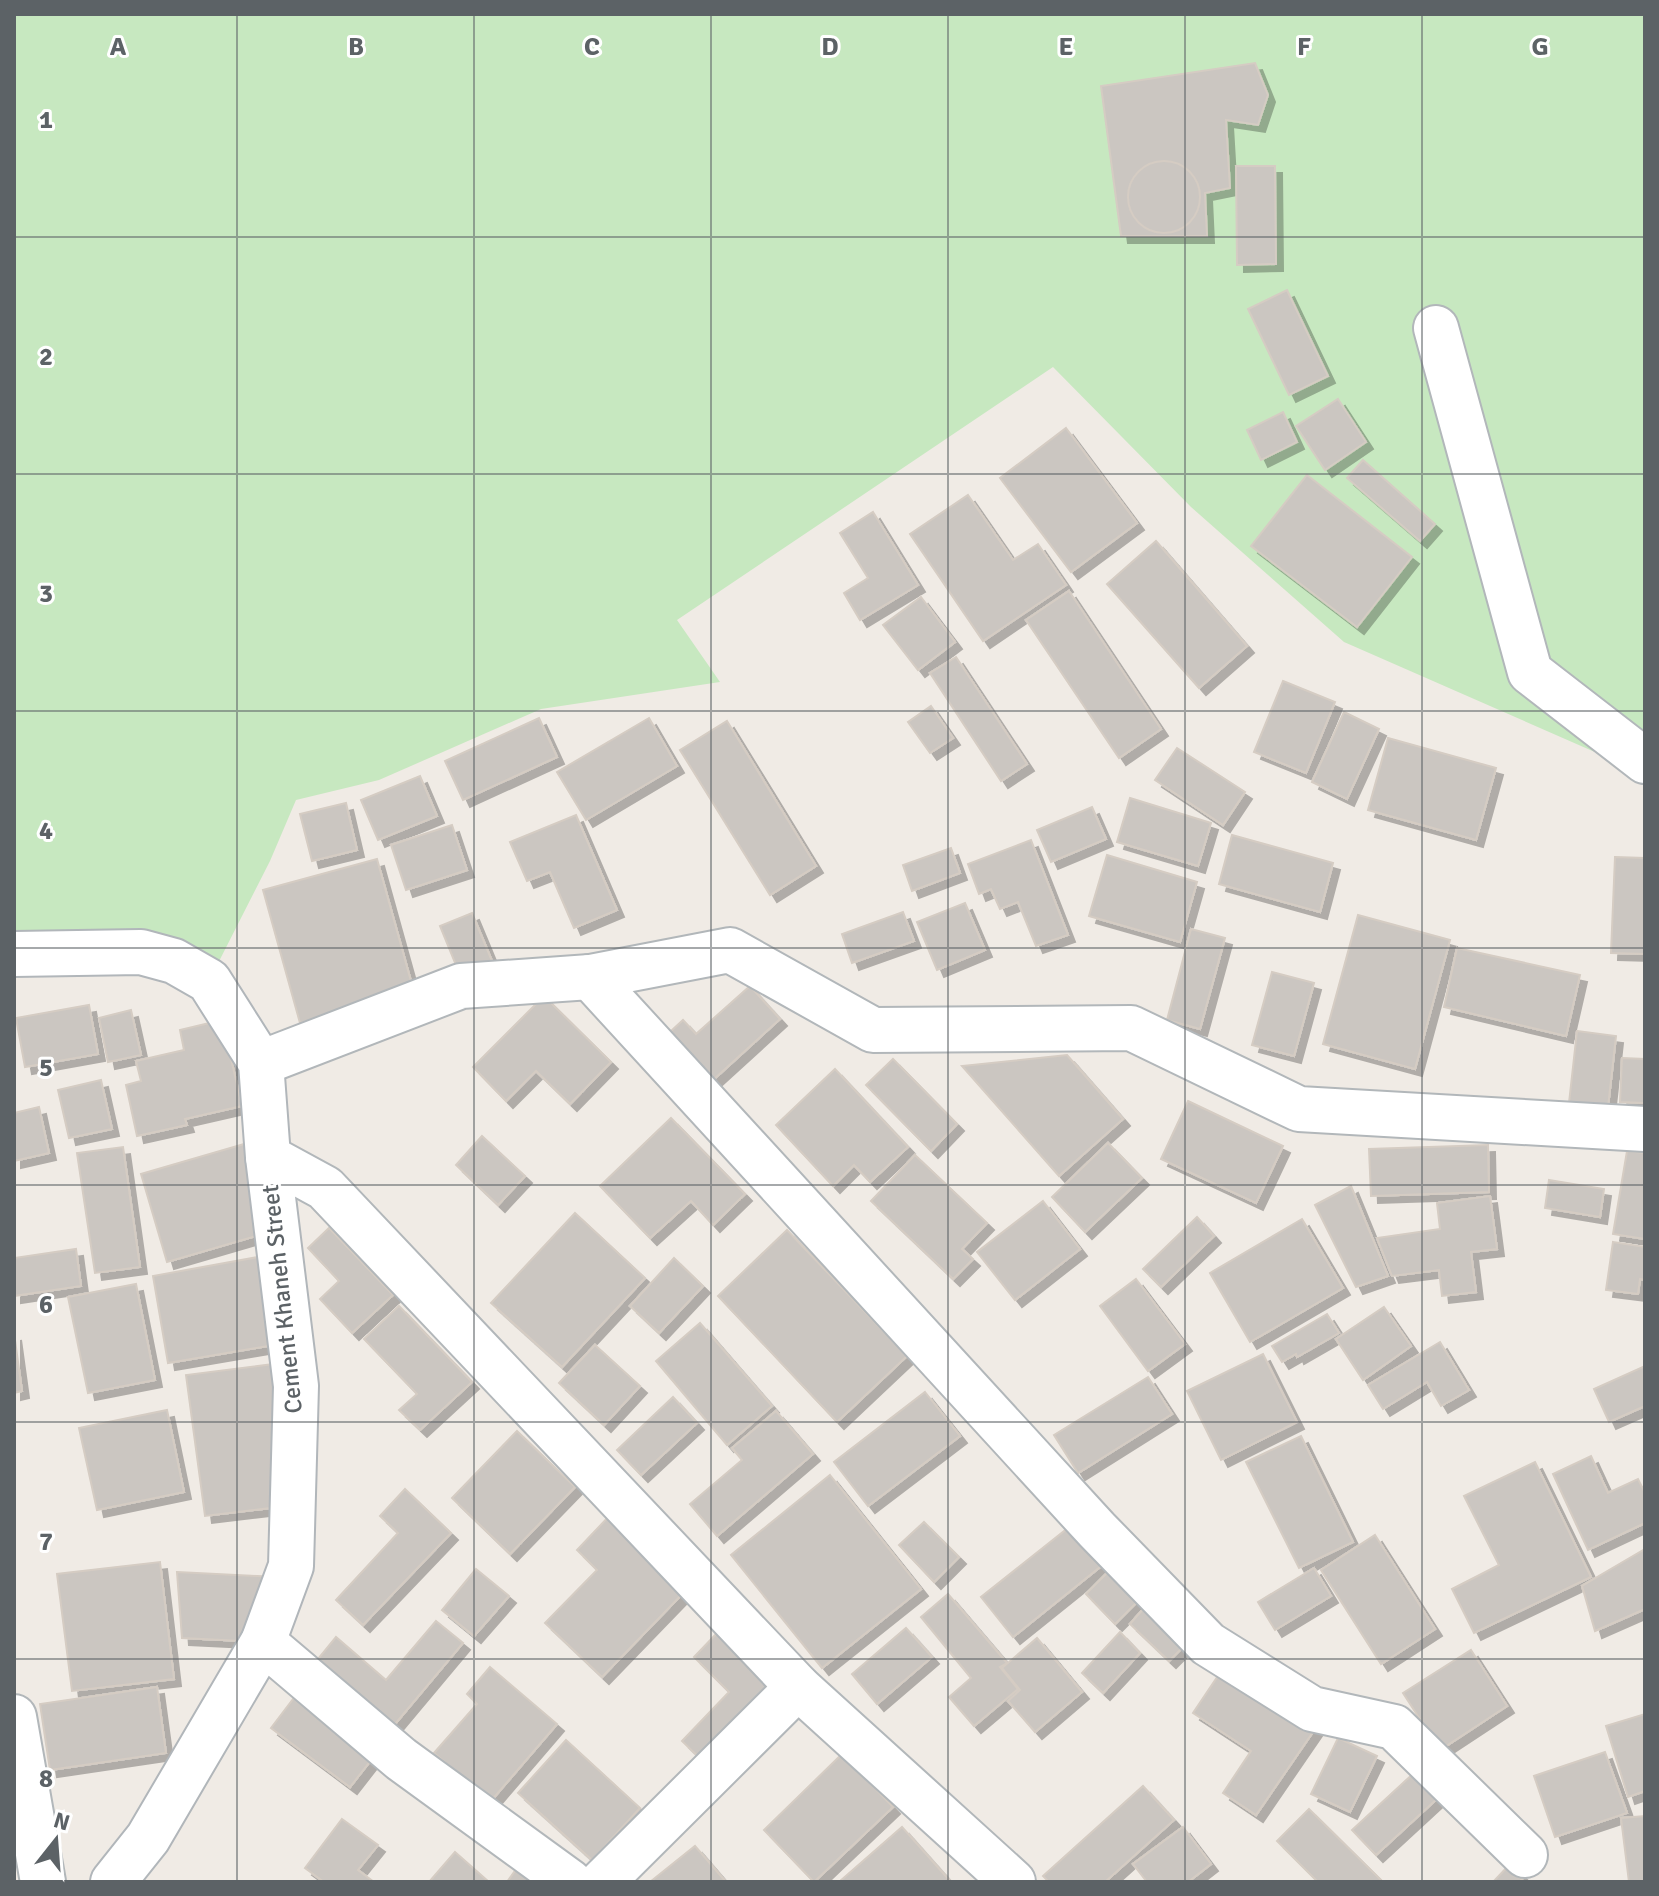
<svg xmlns="http://www.w3.org/2000/svg" width="1659" height="1896" font-family="Signika,sans-serif">
<defs>
<filter id="shadow"><feDropShadow dx="7" dy="7" stdDeviation="0" flood-color="#0004"/></filter>
</defs>
<rect width="100%" height="100%" fill="#f0ebe5"/>
<path fill="#c7e8c0" d="M14 14H1645V774L1344 642 1191 507 1053 367 677 620 720 682 541 709 379 780 296 800 270 861 209 981 14 954Z"/>
<g fill="#cbc6c1" stroke="#d5ccc3" stroke-width="2" filter="url(#shadow)">
<path d="M1255 63 1268 95 1258 125 1226 120 1230 188 1205 193 1207 236H1121L1101 86Z"/>
<circle cx="1164" cy="197" r="36"/>
<path d="M1236 166H1275L1276 264 1237 265Z"/>
<path d="M1287 290 1328 376 1289 395 1248 309Z"/>
<path d="M1338 399 1366 442 1325 470 1296 426Z"/>
<path d="M1283 412 1297 442 1261 460 1247 430Z"/>
<path d="M1066 428 1137 523 1071 572 1000 478Z"/>
<path d="M1363 460 1435 524 1420 541 1347 478Z"/>
<path d="M1307 475 1412 557 1357 627 1251 546Z"/>
<path d="M968 495 1013 560 1038 544 1066 585 983 641 910 534Z"/>
<path d="M873 512 918 585 860 620 844 593 868 578 840 533Z"/>
<path d="M1156 541 1247 646 1199 688 1107 584Z"/>
<path d="M1069 591 1161 729 1119 758 1026 620Z"/>
<path d="M921 597 955 642 918 670 883 625Z"/>
<path d="M956 657 1027 764 1001 781 930 673Z"/>
<path d="M1283 681 1335 702 1306 773 1254 752Z"/>
<path d="M931 706 953 738 930 753 908 722Z"/>
<path d="M1344 712 1379 729 1347 799 1312 782Z"/>
<path d="M539 718 557 757 463 800 445 761Z"/>
<path d="M649 718 677 766 586 820 557 772Z"/>
<path d="M727 721 816 866 770 895 680 750Z"/>
<path d="M1388 738 1496 768 1476 840 1368 810Z"/>
<path d="M1177 748 1245 792 1223 825 1155 780Z"/>
<path d="M420 776 437 816 378 840 361 800Z"/>
<path d="M1130 798 1211 823 1198 866 1117 842Z"/>
<path d="M346 803 357 850 312 861 300 814Z"/>
<path d="M1092 807 1106 839 1051 862 1037 830Z"/>
<path d="M576 815 617 910 574 928 550 872 527 881 510 842Z"/>
<path d="M452 825 467 870 406 890 391 845Z"/>
<path d="M1232 835 1333 863 1320 912 1219 884Z"/>
<path d="M1031 840 1068 935 1036 946 1018 902 1000 909 991 889 979 894 968 864Z"/>
<path d="M951 848 960 873 912 891 903 865Z"/>
<path d="M1107 855 1197 882 1180 942 1089 916Z"/>
<path d="M1615 857 1645 858V954L1611 953Z"/>
<path d="M377 859 414 992 300 1023 263 890Z"/>
<path d="M965 903 985 950 937 970 917 922Z"/>
<path d="M903 912 914 941 852 963 842 934Z"/>
<path d="M472 913 492 961 460 975 440 926Z"/>
<path d="M1358 915 1450 940 1415 1069 1323 1044Z"/>
<path d="M1191 929 1225 938 1200 1029 1167 1020Z"/>
<path d="M1457 948 1580 975 1566 1036 1444 1007Z"/>
<path d="M1272 972 1314 983 1294 1056 1252 1045Z"/>
<path d="M750 986 780 1019 702 1090 658 1043 683 1020 696 1034Z"/>
<path d="M544 996 611 1062 570 1104 536 1071 506 1101 473 1067Z"/>
<path d="M89 1005 98 1054 25 1067 16 1018Z"/>
<path d="M131 1010 141 1055 108 1062 99 1018Z"/>
<path d="M222 1020 242 1106 185 1119 187 1125 137 1136 126 1085 141 1081 136 1061 184 1050 180 1030Z"/>
<path d="M1577 1031 1616 1036 1608 1107 1569 1103Z"/>
<path d="M1067 1055 1123 1119 1059 1176 962 1066Z"/>
<path d="M1622 1058 1645 1059V1103L1620 1102Z"/>
<path d="M893 1059 957 1124 931 1151 866 1085Z"/>
<path d="M835 1069 908 1147 870 1182 854 1165 833 1186 776 1125Z"/>
<path d="M101 1080 112 1129 69 1138 58 1090Z"/>
<path d="M1188 1101 1283 1146 1256 1203 1161 1159Z"/>
<path d="M39 1107 49 1153 14 1161V1113Z"/>
<path d="M671 1118 745 1194 713 1225 691 1201 650 1238 600 1186Z"/>
<path d="M482 1136 525 1176 498 1205 456 1165Z"/>
<path d="M1108 1143 1142 1178 1085 1232 1052 1197Z"/>
<path d="M244 1144 270 1232 167 1262 141 1174Z"/>
<path d="M1488 1145 1489 1192 1371 1196 1369 1149Z"/>
<path d="M123 1147 140 1267 95 1273 77 1153Z"/>
<path d="M1627 1151 1645 1153V1239L1613 1234Z"/>
<path d="M915 1155 987 1223 962 1249 973 1259 953 1279 871 1201Z"/>
<path d="M1549 1180 1604 1189 1600 1217 1545 1208Z"/>
<path d="M1351 1186 1388 1276 1356 1287 1315 1205Z"/>
<path d="M1490 1196 1497 1249 1471 1252 1476 1292 1442 1296 1439 1270 1392 1276 1377 1238 1440 1229 1437 1203Z"/>
<path d="M1043 1201 1080 1249 1015 1300 977 1252Z"/>
<path d="M575 1213 645 1278 562 1367 491 1303Z"/>
<path d="M1197 1217 1214 1236 1161 1287 1143 1269Z"/>
<path d="M1302 1219 1343 1288 1250 1342 1210 1273Z"/>
<path d="M329 1228 393 1295 352 1333 320 1299 339 1281 308 1248Z"/>
<path d="M787 1230 907 1356 837 1422 718 1296Z"/>
<path d="M1613 1242 1645 1247V1280L1640 1279 1638 1294 1606 1290Z"/>
<path d="M76 1249 81 1286 14 1296V1258Z"/>
<path d="M258 1257 274 1345 168 1363 153 1276Z"/>
<path d="M674 1258 703 1286 659 1333 630 1306Z"/>
<path d="M1136 1279 1185 1344 1148 1371 1100 1306Z"/>
<path d="M136 1284 155 1380 88 1393 68 1297Z"/>
<path d="M399 1306 472 1382 420 1430 399 1410 417 1394 364 1339Z"/>
<path d="M1384 1307 1411 1346 1363 1380 1336 1339Z"/>
<path d="M1327 1314 1339 1333 1297 1357 1296 1354 1282 1362 1272 1346Z"/>
<path d="M700 1323 772 1406 727 1445 656 1361Z"/>
<path d="M14 1333 22 1391 14 1393Z"/>
<path d="M1440 1342 1469 1390 1441 1406 1427 1382 1383 1409 1368 1385Z"/>
<path d="M595 1345 640 1386 604 1425 559 1383Z"/>
<path d="M1263 1354 1297 1422 1221 1460 1187 1391Z"/>
<path d="M274 1364 279 1507 205 1516 186 1375Z"/>
<path d="M1645 1366V1406L1609 1422 1594 1389Z"/>
<path d="M1148 1377 1172 1414 1078 1473 1054 1435Z"/>
<path d="M925 1392 960 1436 868 1506 834 1462Z"/>
<path d="M673 1397 697 1423 641 1475 617 1450Z"/>
<path d="M167 1410 184 1492 97 1510 79 1428Z"/>
<path d="M776 1411 813 1454 717 1536 690 1504 742 1460 732 1448Z"/>
<path d="M517 1431 575 1487 510 1554 452 1498Z"/>
<path d="M1301 1436 1353 1542 1299 1568 1246 1462Z"/>
<path d="M1591 1456 1608 1493 1638 1479 1645 1493V1523L1588 1550 1553 1474Z"/>
<path d="M1535 1462 1591 1577 1474 1633 1452 1589 1499 1565 1464 1496Z"/>
<path d="M830 1475 921 1589 822 1668 731 1555Z"/>
<path d="M405 1489 451 1533 363 1625 336 1600 398 1533 380 1516Z"/>
<path d="M613 1512 690 1586 602 1677 545 1623 597 1570 577 1550Z"/>
<path d="M924 1522 959 1557 934 1582 899 1545Z"/>
<path d="M1073 1524 1105 1563 1013 1637 981 1597Z"/>
<path d="M1375 1535 1435 1629 1381 1664 1321 1570Z"/>
<path d="M1645 1549V1609L1595 1631 1582 1586Z"/>
<path d="M160 1562 174 1679 72 1691 57 1574Z"/>
<path d="M1314 1568 1331 1596 1275 1630 1258 1602Z"/>
<path d="M476 1569 509 1596 474 1636 442 1610Z"/>
<path d="M1109 1571 1138 1601 1115 1624 1086 1594Z"/>
<path d="M177 1572 278 1577 242 1641 182 1638Z"/>
<path d="M948 1594 1007 1663 1000 1667 1018 1689 974 1726 949 1697 971 1678 921 1617Z"/>
<path d="M1144 1608 1184 1646 1169 1661 1130 1624Z"/>
<path d="M436 1621 463 1643 390 1730 313 1665 336 1637 386 1680Z"/>
<path d="M906 1628 932 1657 877 1704 852 1674Z"/>
<path d="M719 1631 783 1693 710 1768 682 1741 729 1692 694 1657Z"/>
<path d="M1120 1632 1140 1653 1103 1693 1082 1673Z"/>
<path d="M1037 1638 1082 1692 1035 1732 1008 1701 1020 1690 1002 1668Z"/>
<path d="M1471 1650 1507 1706 1440 1750 1403 1693Z"/>
<path d="M490 1667 557 1724 491 1801 434 1753 477 1704 467 1694Z"/>
<path d="M1224 1667 1315 1729 1256 1815 1223 1793 1251 1751 1193 1713Z"/>
<path d="M157 1687 166 1753 50 1770 40 1704Z"/>
<path d="M300 1690 379 1750 350 1787 271 1728Z"/>
<path d="M1645 1714V1791L1628 1797 1606 1726Z"/>
<path d="M1338 1738 1377 1756 1350 1812 1311 1794Z"/>
<path d="M566 1740 640 1808 592 1860 518 1793Z"/>
<path d="M1605 1752 1627 1813 1555 1837 1534 1776Z"/>
<path d="M842 1754 893 1807 814 1882 764 1830Z"/>
<path d="M1415 1772 1439 1797 1376 1855 1352 1830Z"/>
<path d="M1143 1786 1174 1820 1105 1882H1049L1043 1876Z"/>
<path d="M1309 1809 1383 1882H1318L1277 1841Z"/>
<path d="M1645 1816V1882H1629L1621 1818Z"/>
<path d="M342 1819 378 1845 358 1870 374 1882H324L305 1868Z"/>
<path d="M902 1827 951 1882H839Z"/>
<path d="M1183 1827 1211 1864 1188 1882H1147L1133 1864Z"/>
<path d="M695 1846 726 1882H650Z"/>
<path d="M455 1852 489 1882H429Z"/>
<path d="M1511 1863 1524 1877 1519 1882H1493Z"/>
<path d="M517 1868 537 1882H507Z"/>
</g>
<g fill="none" stroke-linecap="round" stroke-linejoin="round">
<defs>
<g id="street">
<path d="M1436 328 1530 672 1645 761"/>
<path d="M590 977 1097 1530 1208 1644 1312 1709 1394 1727 1525 1855"/>
<path d="M261 1063 461 986 590 977 730 950 873 1030 1131 1028 1299 1109 1645 1129"/>
<path d="M268 1157 325 1188 798 1687 1013 1882"/>
<path d="M263 1642 401 1759 570 1882"/>
<path d="M14 1717 43 1882"/>
<path d="M602 1882 798 1687"/>
</g>
<path id="secondary" d="M14 954 141 952 174 961 209 981 261 1063 268 1157 296 1386 291 1566 263 1642 148 1838 113 1882"/>
</defs>
<use href="#street" stroke="#b2b7ba" stroke-width="48"/>
<use href="#secondary" stroke="#b1b6ba" stroke-width="48"/>
<use href="#street" stroke="#fff" stroke-width="44"/>
<use href="#secondary" stroke="#fff" stroke-width="44"/>
</g>
<path fill="none" stroke="#5c6266" stroke-width="2" stroke-opacity="0.55" d="M237 14V1882M474 14V1882M711 14V1882M948 14V1882M1185 14V1882M1422 14V1882M14 237H1645M14 474H1645M14 711H1645M14 948H1645M14 1185H1645M14 1422H1645M14 1659H1645"/>
<g text-anchor="middle" dominant-baseline="central" stroke-width="6" stroke-linejoin="round" paint-order="stroke">
<g font-size="24" fill="#5c6266" stroke="#fff">
<text transform="translate(282 1299) rotate(-96)">Cement Khaneh Street</text>
</g>
</g>
<g font-size="26" text-anchor="middle" font-weight="bold" fill="#5c6266" stroke="#fff" stroke-width="6" stroke-linejoin="round" paint-order="stroke">
<text x="118" y="55">A</text>
<text x="356" y="55">B</text>
<text x="592" y="55">C</text>
<text x="830" y="55">D</text>
<text x="1066" y="55">E</text>
<text x="1304" y="55">F</text>
<text x="1540" y="55">G</text>
<text x="46" y="128">1</text>
<text x="46" y="365">2</text>
<text x="46" y="602">3</text>
<text x="46" y="839">4</text>
<text x="46" y="1076">5</text>
<text x="46" y="1313">6</text>
<text x="46" y="1550">7</text>
<text x="46" y="1787">8</text>
</g>
<rect width="1659" height="1896" fill="none" stroke="#5c6266" stroke-width="32"/>
<g transform="translate(56 1840) rotate(17)" stroke="#ffffff" stroke-width="6" paint-order="stroke">
<path d="M0-6L14 30L0 20L-14 30Z" fill="#5c6266"/>
<text y="-12" font-size="22" font-weight="bold" text-anchor="middle" fill="#5c6266">N</text>
</g>
</svg>
